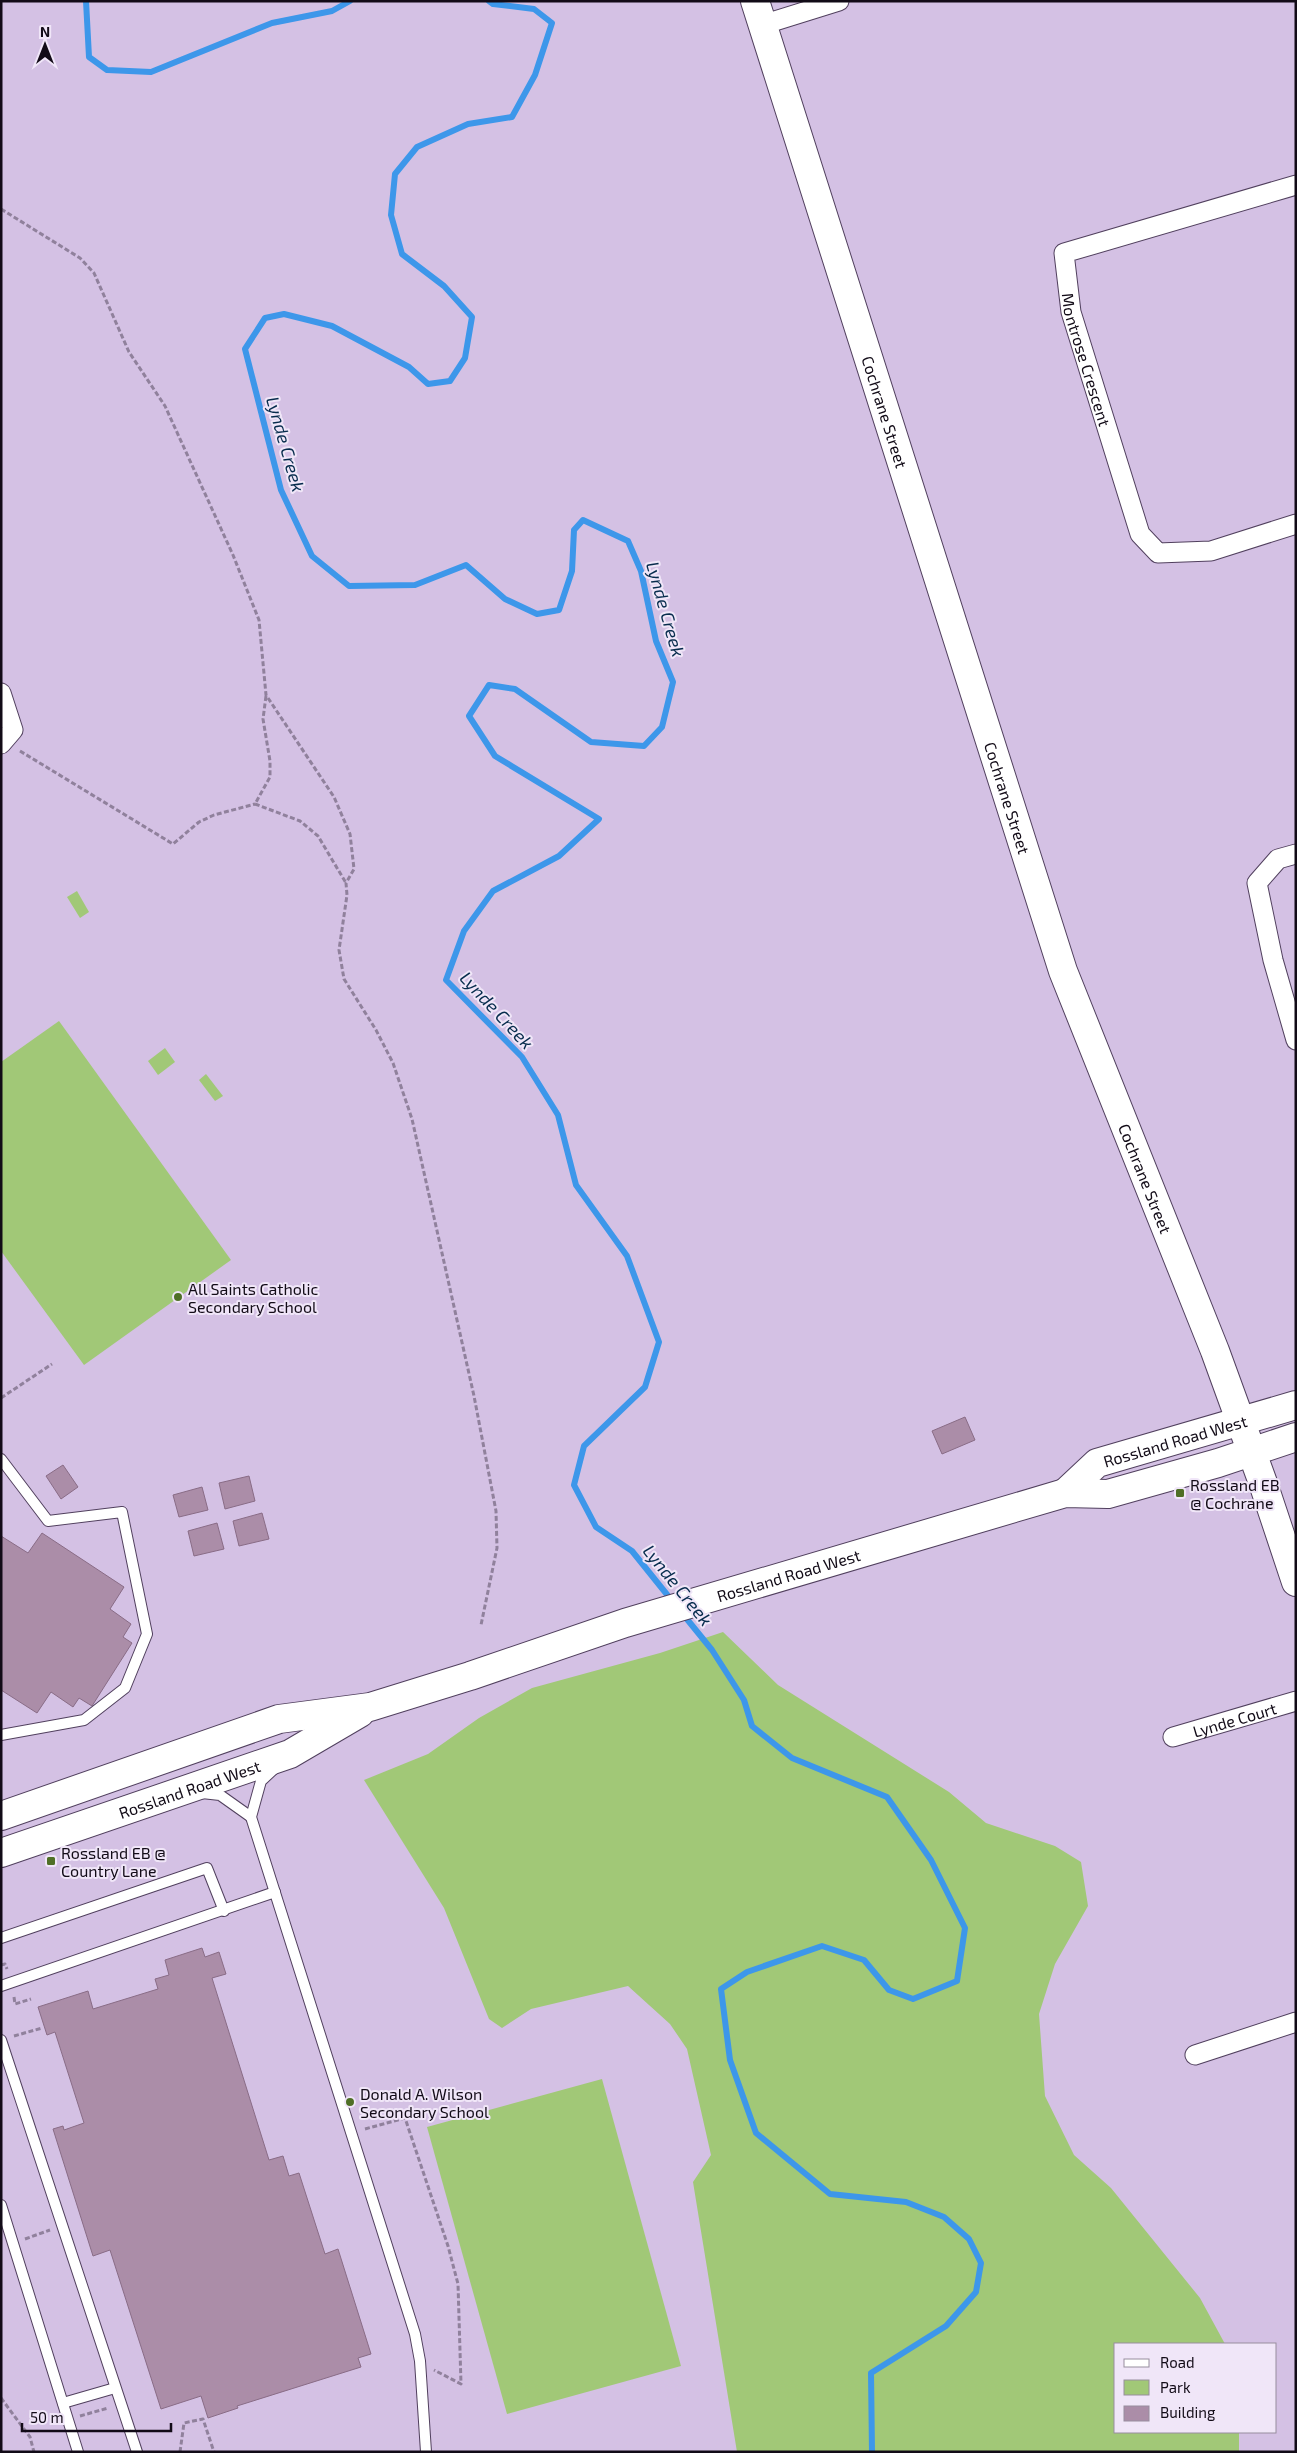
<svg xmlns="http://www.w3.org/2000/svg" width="1297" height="2453" font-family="'Exo 2',sans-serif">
<rect width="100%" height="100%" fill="#d4c1e4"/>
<g fill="#a1c877">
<path d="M77 891 89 912 80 918 67 897Z"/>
<path d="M59 1021 231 1260 84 1365 1 1251V1062Z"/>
<path d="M165 1048 175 1062 158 1075 148 1061Z"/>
<path d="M206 1074 223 1096 215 1101 199 1080Z"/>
<path d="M723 1632 778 1685 949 1792 986 1823 1055 1846 1081 1862 1088 1906 1055 1964 1039 2014 1045 2096 1074 2155 1111 2188 1200 2298 1225 2344H1116V2432H1239V2452H737L693 2182 711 2155 687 2049 670 2024 628 1986 531 2009 502 2028 489 2019 444 1908 364 1780 428 1754 479 1718 532 1688 660 1653Z"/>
<path d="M602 2079 681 2366 507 2414 427 2127Z"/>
</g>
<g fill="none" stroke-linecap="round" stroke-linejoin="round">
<g stroke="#3d97ea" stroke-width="6">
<path d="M86 1 89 57 107 70 151 72 272 23 332 11 350 1"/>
<path d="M489 1 493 4 534 9 552 23 535 75 512 117 468 124 417 147 395 174 391 215 402 254 444 286 472 317 465 358 450 381 428 384 409 367 332 326 284 314 265 318 245 349 281 490 312 556 349 586 415 585 466 565 505 599 537 614 559 610 572 571 574 530 583 520 628 541 641 571 656 641 673 682 662 727 644 746 591 742 515 689 489 685 469 716 495 756 599 819 559 856 493 891 464 931 446 980 522 1057 558 1115 576 1185 627 1256 659 1342 645 1387 584 1446 574 1485 596 1527 632 1551 673 1602"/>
<path d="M682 1613 712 1650 744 1700 752 1726 792 1758 887 1797 931 1860 965 1928 957 1981 913 1999 889 1990 864 1960 822 1946 747 1972 721 1989 730 2060 756 2133 830 2194 906 2202 944 2217 969 2239 981 2263 976 2292 946 2326 871 2373 872 2452"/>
</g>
</g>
<g fill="#ab8da8" stroke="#896c86">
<path d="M965 1417 975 1440 942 1454 932 1431Z"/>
<path d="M63 1465 78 1487 61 1499 46 1476Z"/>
<path d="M249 1476 255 1501 225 1509 219 1483Z"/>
<path d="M202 1487 208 1510 179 1517 173 1495Z"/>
<path d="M262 1513 269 1539 239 1546 233 1521Z"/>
<path d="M217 1523 224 1549 194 1556 188 1531Z"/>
<path d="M42 1533 124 1587 110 1609 131 1624 123 1637 132 1643 92 1706 79 1698 73 1707 51 1692 37 1713 1 1690V1536L28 1553Z"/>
<path d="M202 1948 205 1957 219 1952 226 1974 212 1978 269 2160 283 2156 289 2176 299 2173 325 2254 338 2249 371 2354 358 2358 361 2367 237 2406 238 2408 208 2418 201 2396 161 2409 110 2250 93 2256 53 2129 63 2126 64 2130 84 2123 55 2032 47 2035 38 2007 88 1991 93 2009 158 1989 155 1979 169 1975 165 1960Z"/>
</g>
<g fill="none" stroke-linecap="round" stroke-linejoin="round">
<defs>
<g id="lane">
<path d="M1 1459 48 1521 122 1512 147 1634 125 1688 84 1720 1 1735"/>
<path d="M275 1768 261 1781 251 1817 415 2334 420 2361 426 2452"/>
<path d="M202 1793 220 1795 251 1817"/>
<path d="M1 1938 207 1868 224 1911"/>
<path d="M1 1986 275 1892"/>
<path d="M1 2040 137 2452"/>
<path d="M1 2205 78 2452"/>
<path d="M63 2403 115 2388"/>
</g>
<g id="street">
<path d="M762 25 839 1"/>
<path id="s1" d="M1296 185 1064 253 1071 312 1140 534 1158 553 1211 551 1296 524"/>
<path d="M1 693 13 730 1 744"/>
<path d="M1296 854 1278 859 1257 883 1273 960 1296 1040"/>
<path id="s2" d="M1173 1737 1296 1701"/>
<path d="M1195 2055 1296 2022"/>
</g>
<g id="secondary">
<path id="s3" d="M755 1 1063 971 1215 1351 1263 1483 1296 1582"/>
<path id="s4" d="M1065 1493 1097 1463 1296 1405"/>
<path id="s5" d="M1 1816 279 1719 370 1707 470 1676 625 1623 1065 1493 1108 1494 1218 1463 1296 1437"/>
<path id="s6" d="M1 1853 290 1754 360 1713"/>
</g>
</defs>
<use href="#lane" stroke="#51405e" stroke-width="12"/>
<use href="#street" stroke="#51405e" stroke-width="21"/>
<use href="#secondary" stroke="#51405e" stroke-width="30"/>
<g stroke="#90819c" stroke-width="3" stroke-dasharray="5 2.5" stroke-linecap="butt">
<path d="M1 209 80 258 94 273 129 352 165 406 233 555 259 620 266 695 334 797 350 834 354 869 346 883 347 895 339 950 344 979 376 1030 393 1063 412 1119 474 1396 496 1511 497 1548 481 1625"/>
<path d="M266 696 263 719 270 761V777L255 804 300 821 318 836 346 883"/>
<path d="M20 751 173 844 199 822 214 815 255 804"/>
<path d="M1 1398 52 1364"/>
<path d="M1 1965 5 1964 7 1969"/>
<path d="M14 1997 15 2004 31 1999"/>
<path d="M14 2036 42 2028"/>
<path d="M365 2129 405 2118 448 2246 458 2284 461 2384 434 2370"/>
<path d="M25 2239 50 2230"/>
<path d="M1 2398 30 2437 34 2452"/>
<path d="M80 2416 108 2408"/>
<path d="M180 2452 184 2423 203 2419 214 2452"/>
</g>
<use href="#lane" stroke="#fff" stroke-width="10"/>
<use href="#street" stroke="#fff" stroke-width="19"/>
<use href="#secondary" stroke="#fff" stroke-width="28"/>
</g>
<g fill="#4f6f26" stroke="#f0e6f8" stroke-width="2">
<circle cx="178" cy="1297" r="5"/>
<rect x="1175" y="1488" width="10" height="10" rx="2.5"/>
<rect x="46" y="1856" width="10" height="10" rx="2.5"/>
<circle cx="350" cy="2102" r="5"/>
</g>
<g text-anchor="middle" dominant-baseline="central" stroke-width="4" stroke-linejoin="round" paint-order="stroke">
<g font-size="16" fill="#120b17" stroke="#f0e6f8">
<text stroke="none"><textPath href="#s1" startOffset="351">Montrose Crescent</textPath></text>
<text stroke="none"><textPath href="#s3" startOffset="431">Cochrane Street</textPath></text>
<text stroke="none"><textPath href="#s3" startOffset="836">Cochrane Street</textPath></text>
<text stroke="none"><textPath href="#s3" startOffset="1241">Cochrane Street</textPath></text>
<text stroke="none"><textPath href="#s4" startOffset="125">Rossland Road West</textPath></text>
<text stroke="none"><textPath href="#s5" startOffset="825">Rossland Road West</textPath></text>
<text stroke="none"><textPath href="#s2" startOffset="64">Lynde Court</textPath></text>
<text stroke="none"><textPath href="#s6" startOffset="199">Rossland Road West</textPath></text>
</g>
<g font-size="16" fill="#120b17" stroke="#f0e6f8" text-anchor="start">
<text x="188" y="1288">All Saints Catholic<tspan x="188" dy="18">Secondary School</tspan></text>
<text x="1190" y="1484">Rossland EB<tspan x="1190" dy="18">@ Cochrane</tspan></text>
<text x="61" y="1852">Rossland EB @<tspan x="61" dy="18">Country Lane</tspan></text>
<text x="360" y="2093">Donald A. Wilson<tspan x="360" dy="18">Secondary School</tspan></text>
</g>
<g font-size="18" font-style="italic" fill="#072c4d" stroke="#f0e6f8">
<text transform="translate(286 444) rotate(74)">Lynde Creek</text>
<text transform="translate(666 609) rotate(74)">Lynde Creek</text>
<text transform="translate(497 1010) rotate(47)">Lynde Creek</text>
<text transform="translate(678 1585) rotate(51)">Lynde Creek</text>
</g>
</g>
<rect width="1297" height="2453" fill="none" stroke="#120b17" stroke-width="5"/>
<rect x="1114" y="2343" width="162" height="90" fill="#f0e6f8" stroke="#978e9e"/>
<rect x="1124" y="2359" width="25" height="8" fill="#ffffff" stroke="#978e9e"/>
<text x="1160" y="2368" font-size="15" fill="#120b17">Road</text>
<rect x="1124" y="2380" width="25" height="15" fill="#a1c877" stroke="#978e9e"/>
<text x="1160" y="2393" font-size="15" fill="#120b17">Park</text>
<rect x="1124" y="2406" width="25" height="15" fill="#ab8da8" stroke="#978e9e"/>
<text x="1160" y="2418" font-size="15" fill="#120b17">Building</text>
<g transform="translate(45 45)" stroke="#f0e6f8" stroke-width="4" paint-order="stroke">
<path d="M0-4L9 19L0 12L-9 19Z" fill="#120b17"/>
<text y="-8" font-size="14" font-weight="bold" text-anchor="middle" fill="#120b17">N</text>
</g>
<path d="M22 2423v8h149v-8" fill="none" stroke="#120b17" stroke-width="2.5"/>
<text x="30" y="2423" font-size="15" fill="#120b17" stroke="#f0e6f8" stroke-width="4" paint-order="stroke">50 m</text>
</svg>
